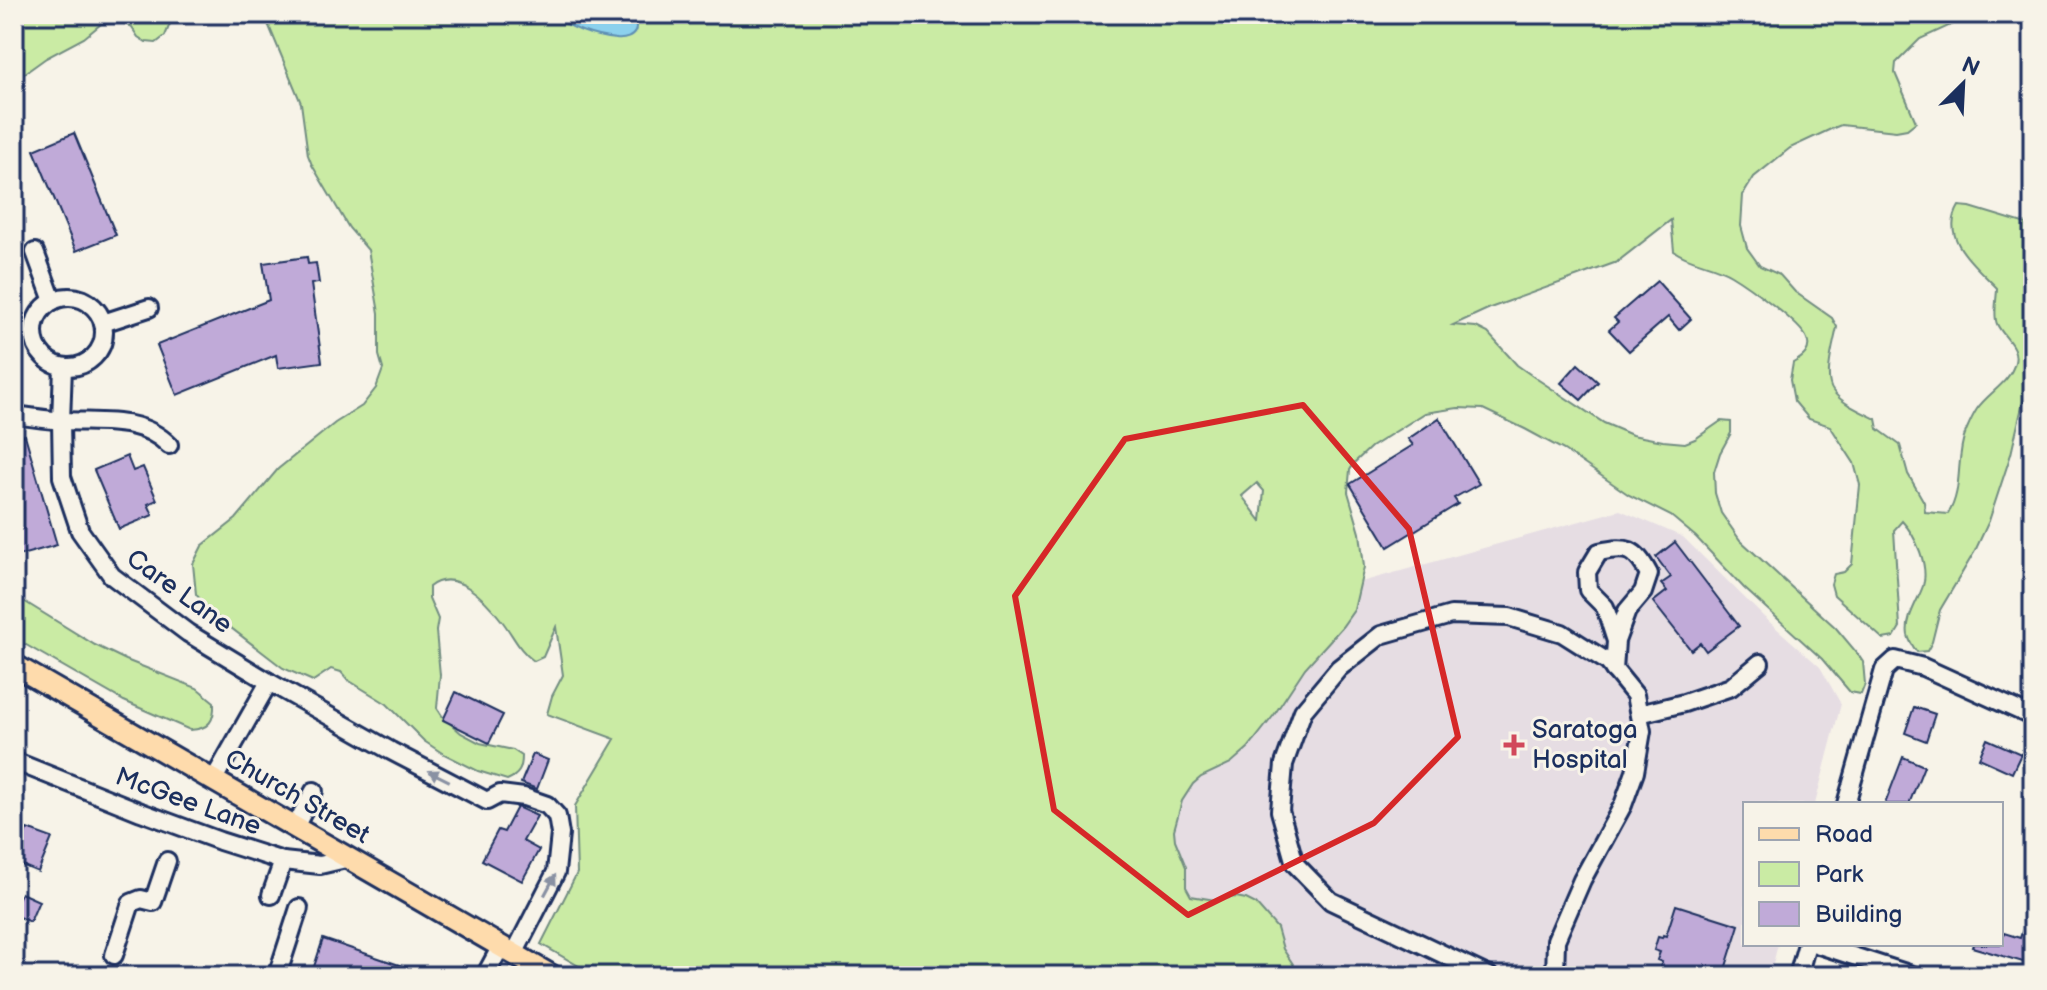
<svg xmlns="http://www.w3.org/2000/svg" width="2047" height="990" font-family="'Balsamiq Sans',sans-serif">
<rect width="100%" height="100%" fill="#f7f3e8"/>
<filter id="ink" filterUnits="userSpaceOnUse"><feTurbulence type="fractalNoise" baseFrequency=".0125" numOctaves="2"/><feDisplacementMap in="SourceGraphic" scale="16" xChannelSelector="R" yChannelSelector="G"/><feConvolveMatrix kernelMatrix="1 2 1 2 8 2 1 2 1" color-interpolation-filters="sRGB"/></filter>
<g filter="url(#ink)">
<path fill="#e6dde3" d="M1620 510 1683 537 1765 618 1820 667 1841 704 1815 804H1745V944H1778L1770 976H1245L1143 904 1165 785 1318 594Z"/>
<g fill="#caeba4" stroke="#728d81" stroke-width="2" fill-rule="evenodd">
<path d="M31 14H174L165 36 156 43 146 42 138 37 132 28 122 22 101 24 84 38 46 58 14 81V26Z"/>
<path d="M264 14H1965L1951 25 1920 39 1896 63 1895 73 1916 122 1907 129 1896 131 1841 125 1831 129 1790 148 1754 177 1743 195 1741 226 1747 248 1760 266 1780 275 1795 292 1832 318 1837 327C1834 343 1823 378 1833 391 1842 404 1862 412 1876 419L1878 429 1900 445 1908 474 1924 502 1925 512 1948 514C1964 489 1955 457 1966 431 1969 424 1973 415 1977 409 1989 392 2010 383 2015 362 2019 346 2003 337 1997 324 1993 315 1997 298 1997 288 1976 266 1939 239 1959 206L1970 207 2033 226V385L2023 402 2011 454 1989 521 1975 551 1940 610 1932 642 1927 651 1917 652C1914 648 1909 640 1908 635 1905 618 1918 601 1923 586 1929 566 1916 536 1902 521L1894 530 1900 627 1894 637 1883 639 1834 595 1831 584 1834 574 1844 572 1852 564 1860 485 1854 463 1830 426 1809 419 1794 401 1790 380 1793 363C1802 358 1812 351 1807 339 1802 324 1746 284 1731 275 1713 264 1691 263 1674 251L1671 220 1617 262 1490 308 1453 325 1476 327 1488 333 1517 365 1534 377 1604 423 1632 435 1663 441 1685 443 1695 439 1721 421 1731 422V433L1720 453 1714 472 1715 493 1721 513 1740 540 1836 628 1857 653 1863 662 1865 684 1861 694 1850 692 1822 659 1744 588 1696 537 1671 516 1629 495 1564 450 1525 429 1483 409 1458 408 1425 413 1371 447 1355 462 1350 470 1348 492 1360 533 1364 567 1354 610 1342 627 1305 668 1274 715 1248 748 1231 763 1201 777 1193 784 1182 801 1174 830 1175 840 1186 867V887L1191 896 1215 900 1236 897 1246 899 1256 904 1277 928 1283 949 1301 976H596L541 944 577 873 575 806 615 739 547 714 552 696 563 675 556 627 543 657 534 661C519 651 513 635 502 621 486 600 455 566 429 587V598L438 619 436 631 440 675 437 708 443 717 461 733 480 743 513 750 522 756C522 769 519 775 507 780L478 771 442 753 424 741 387 704 348 680 341 672 331 669 313 681 283 668 209 611 196 594 193 564 202 546 236 519 278 469 335 423 362 406 376 388 383 369 379 355V313L368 250 349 228 312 165 308 155 301 103ZM1257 483 1264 491 1261 521 1242 496Z"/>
<path d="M14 595 95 645 126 660 197 688 214 702C215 721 209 729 190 730L124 701 14 638Z"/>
</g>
<path fill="#8cd1ed" stroke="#5f90b4" stroke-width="2" d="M552 14H627C644 26 635 41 616 39 594 37 568 28 552 14Z"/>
<g fill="#c0aad8" stroke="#1b2f5e" stroke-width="2">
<path d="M74 133 116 235 76 251 34 150Z"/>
<path d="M307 257 308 264 316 263 319 283 311 284 322 362 278 368 276 355 177 395 157 345 269 300 263 263Z"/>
<path d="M1657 281 1691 319 1679 330 1668 317 1629 351 1609 330 1618 322 1614 318Z"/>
<path d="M1578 364 1598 382 1581 400 1561 383Z"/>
<path d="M1439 418 1479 484 1454 498 1458 504 1388 547 1350 484 1413 445 1408 439Z"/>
<path d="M25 435 57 545 14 557V438Z"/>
<path d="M127 456 133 471 143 467 157 500 148 504 153 515 119 529 94 470Z"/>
<path d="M1675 542 1739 626 1706 651 1700 643 1691 650 1653 602 1667 591 1661 584 1671 577 1656 557Z"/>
<path d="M456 692 503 715 489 743 443 720Z"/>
<path d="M1914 707 1935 714 1926 741 1905 733Z"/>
<path d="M1987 739 2021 754 2012 773 1979 758Z"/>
<path d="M533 754 548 760 537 789 521 783Z"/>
<path d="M1903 757 1924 766 1909 804H1885Z"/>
<path d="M517 807 537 816 523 841 539 850 522 881 482 860 498 830 504 832Z"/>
<path d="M27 829 52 838 38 872 14 862Z"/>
<path d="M21 893 39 901 30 922 14 915V908Z"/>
<path d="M1676 905 1739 925 1723 976H1657L1662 962 1657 960 1660 952 1654 950 1658 937 1662 938 1663 935 1666 936Z"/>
<path d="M2023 929 2033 932V965L1972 947 1973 944H2001L2004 933 2020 938Z"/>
<path d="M323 939 402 966 399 976H311Z"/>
</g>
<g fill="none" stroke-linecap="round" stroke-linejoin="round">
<defs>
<g id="minor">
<path d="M35 252 53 301"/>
<circle cx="69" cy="332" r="35"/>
<path d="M103 323 149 308"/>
<path d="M63 367 61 421 62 477 80 531 112 576 188 633 269 682 214 779"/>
<path d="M14 415C31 417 48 420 65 421 102 423 141 417 169 445"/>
<path d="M1614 670 1616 641 1627 611 1643 592 1649 574C1635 548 1628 546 1599 552L1587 572 1588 590 1605 607 1616 641"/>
<path d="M269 682 391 751 487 801 500 794 524 797 547 805 557 816 560 834 556 872 514 954"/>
<path d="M1639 714 1684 703 1731 687 1760 663"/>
<path d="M14 761 141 812 220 841 283 861 320 865 350 858"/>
<path d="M1846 804 1884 670 1895 660 1923 667 2033 717"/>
<path d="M295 827 314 791"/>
<path d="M271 895 283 861"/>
<path d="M1816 944 1915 976"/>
<path d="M114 955 131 903 141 899 153 902 167 861"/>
<path d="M277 976 299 908"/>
<path d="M485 976 501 946"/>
<path d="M1489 976 1331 901 1295 864 1280 811 1284 764 1303 711 1339 668 1381 635 1451 615 1509 617 1562 633 1608 662 1635 695 1642 731 1635 772 1623 805 1582 880 1556 940 1555 976"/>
<path d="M1798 976 1807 944"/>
</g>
<path id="major" d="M14 665 552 976"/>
</defs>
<use href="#minor" stroke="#1b2f5e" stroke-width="22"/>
<use href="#major" stroke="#1b2f5e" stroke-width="26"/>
<use href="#minor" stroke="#f7f3e8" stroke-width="16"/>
<use href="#major" stroke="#fedbac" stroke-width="20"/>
</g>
<defs><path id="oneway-solid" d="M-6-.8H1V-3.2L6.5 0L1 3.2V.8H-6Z" transform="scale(2)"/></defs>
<g fill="#8991a3">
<use href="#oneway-solid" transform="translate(439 776) rotate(-153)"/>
<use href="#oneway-solid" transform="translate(550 885) rotate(-62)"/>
</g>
</g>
<path fill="none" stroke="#d62828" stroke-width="6" stroke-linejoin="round" d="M1303 405 1409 529 1458 737 1374 823 1188 915 1054 810 1015 596 1125 439Z"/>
<path fill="#d1495b" stroke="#f7f3e8" stroke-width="3" d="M1510 733h8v8h8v8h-8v8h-8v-8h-8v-8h8z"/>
<g text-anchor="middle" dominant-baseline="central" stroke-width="6" stroke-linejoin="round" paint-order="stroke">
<g font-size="26" fill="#1b2f5e" stroke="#f7f3e8">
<text transform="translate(179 592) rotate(36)">Care Lane</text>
<text transform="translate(297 797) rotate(30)">Church Street</text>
<text transform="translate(188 802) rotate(20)">McGee Lane</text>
</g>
<g font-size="26" fill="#1b2f5e" stroke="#f7f3e8" text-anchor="start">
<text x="1532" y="730">Saratoga<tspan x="1532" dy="30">Hospital</tspan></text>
</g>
</g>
<rect width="2047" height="990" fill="none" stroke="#f7f3e8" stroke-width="48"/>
<rect x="24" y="24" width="1999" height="942" fill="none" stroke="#1b2f5e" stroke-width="3" filter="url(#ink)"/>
<rect x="1743" y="802" width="260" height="144" fill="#f7f3e8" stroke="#9fa5b1" stroke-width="2"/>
<rect x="1759" y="828" width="40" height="12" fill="#fedbac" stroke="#9fa5b1" stroke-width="2"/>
<text x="1815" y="842" font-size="24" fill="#1b2f5e">Road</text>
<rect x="1759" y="862" width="40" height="24" fill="#caeba4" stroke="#9fa5b1" stroke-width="2"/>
<text x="1815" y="882" font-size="24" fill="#1b2f5e">Park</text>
<rect x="1759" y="902" width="40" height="24" fill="#c0aad8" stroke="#9fa5b1" stroke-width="2"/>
<text x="1815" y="922" font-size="24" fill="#1b2f5e">Building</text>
<g transform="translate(1963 84) rotate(24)" stroke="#f7f3e8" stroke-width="6" paint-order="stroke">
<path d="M0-6L14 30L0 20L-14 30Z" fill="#1b2f5e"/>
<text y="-12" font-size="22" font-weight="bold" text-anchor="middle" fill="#1b2f5e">N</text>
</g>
</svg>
